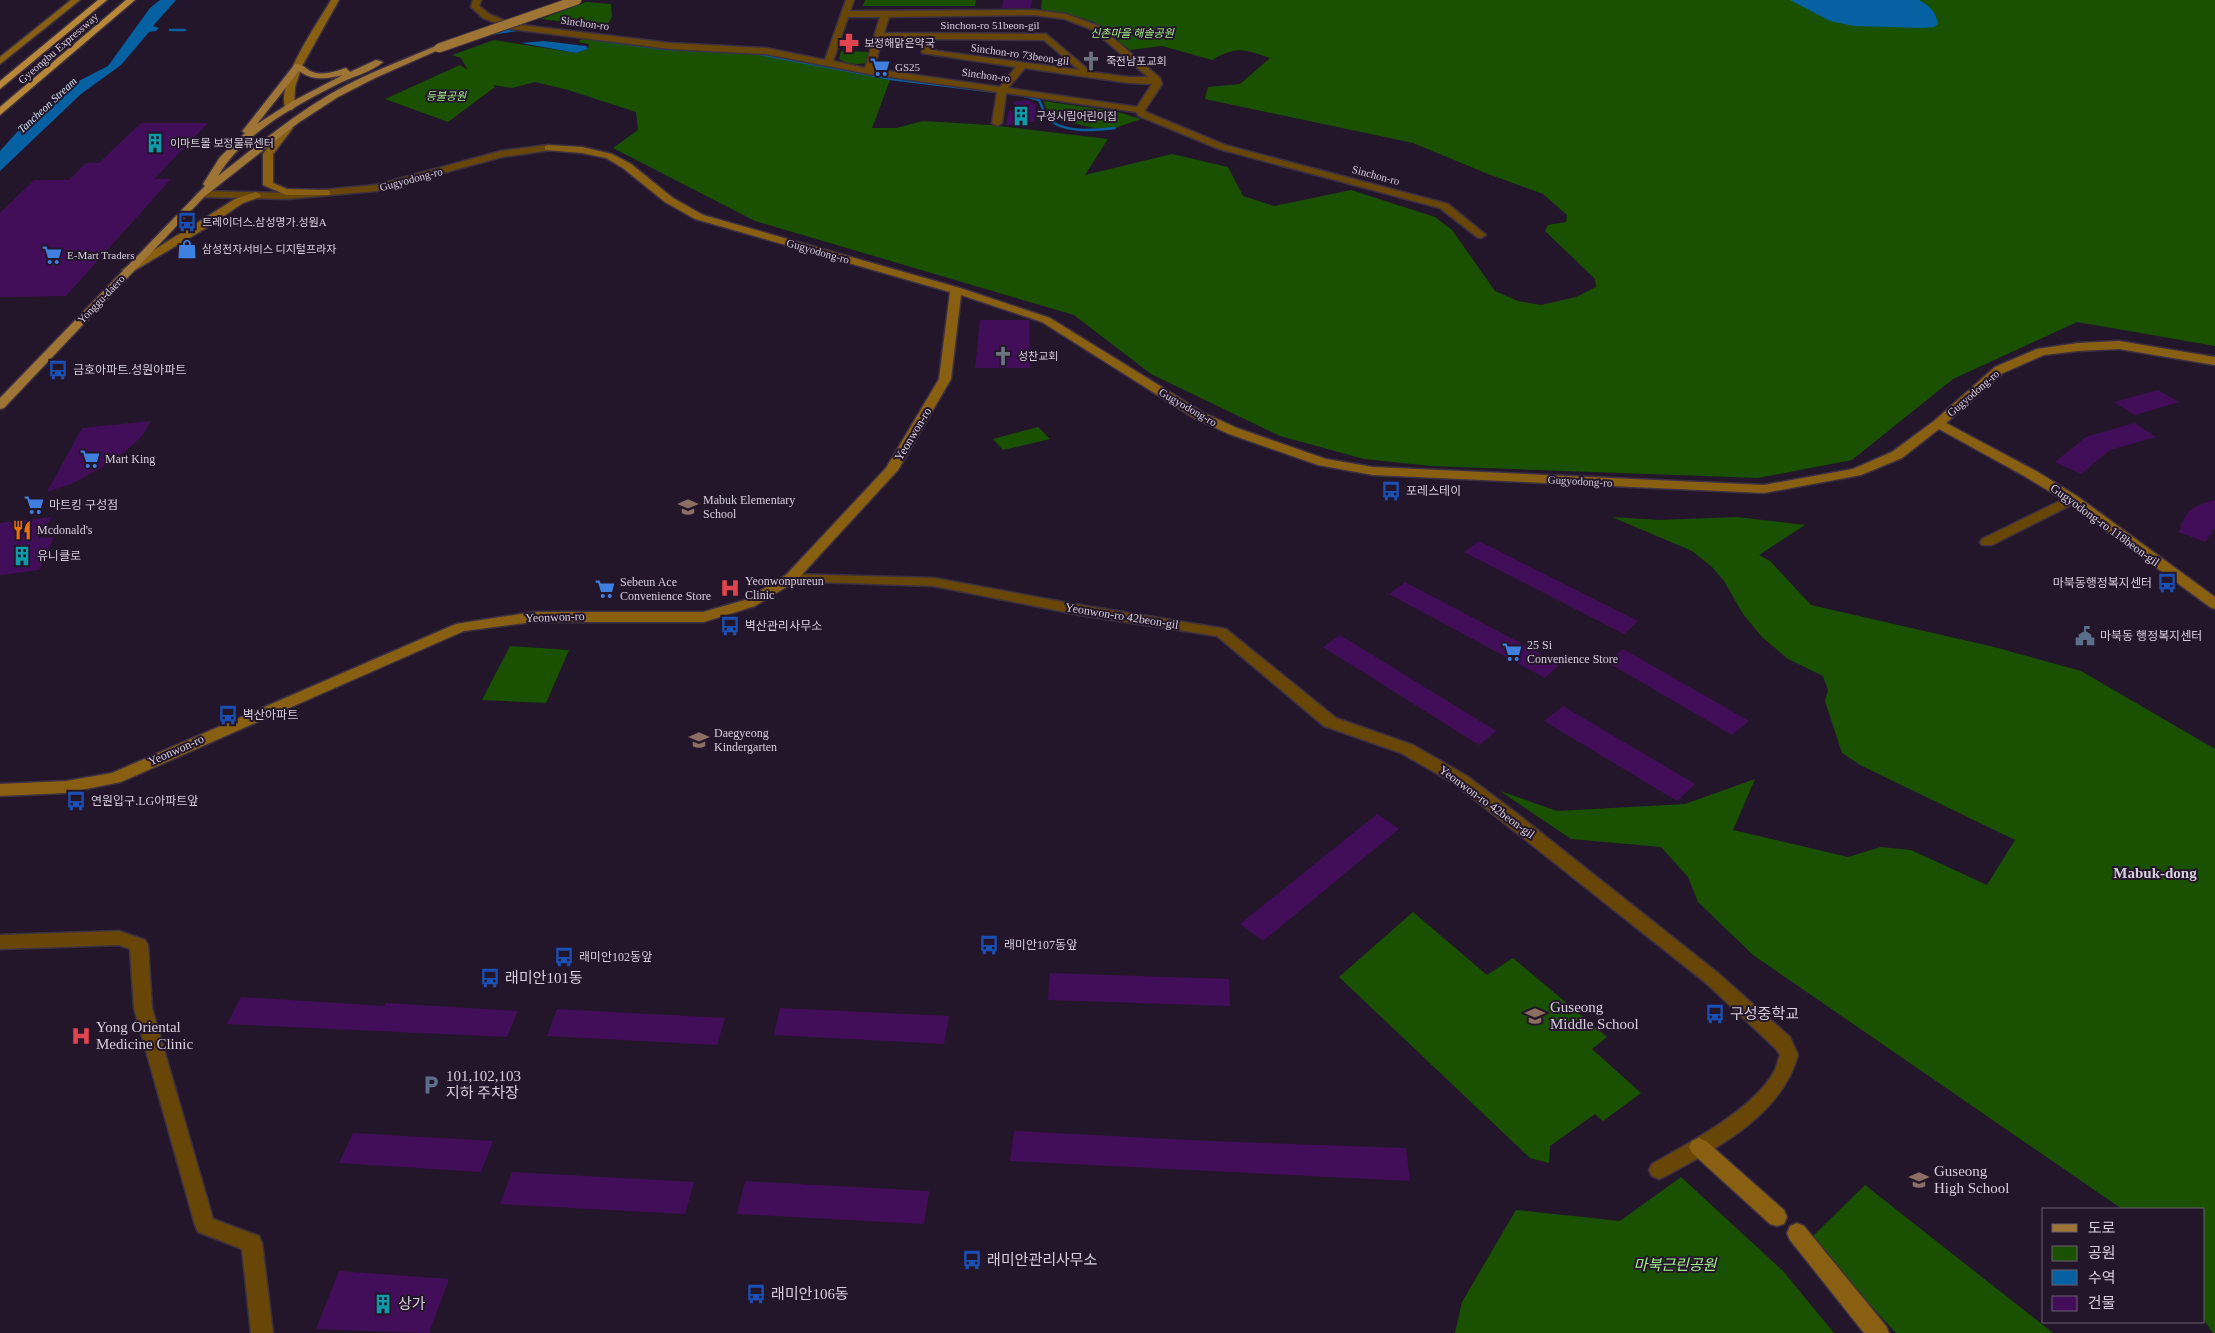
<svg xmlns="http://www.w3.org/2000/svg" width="2215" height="1333" font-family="'Times New Roman','Noto Sans KR',serif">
<rect width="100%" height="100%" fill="#23162a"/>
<g fill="#1a5100">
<path d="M865 0H976L975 6H863Z"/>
<path d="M1042 0H2215V346L2077 322 1953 379 1852 460 1758 478 1431 466 1364 459 1280 436 1151 374 1074 315 755 221 613 148 638 130 636 112 568 90 535 82 512 88 493 85 495 87 448 122 385 99 460 65 468 70 461 58 452 55 494 40 576 53 588 49 589 44 578 42 583 38 664 50 755 54 890 80 872 128H896L923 121 991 125 1108 139 1085 175 1172 154 1228 167 1243 196 1274 206 1351 190 1435 217 1452 230 1495 291 1518 301 1541 305 1576 297 1596 287 1595 279 1545 231 1548 225 1566 222 1567 215 1543 194 1488 174 1413 143 1205 99 1208 87 1240 84 1270 58C1243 49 1237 46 1212 60L1162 46 1130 50 1096 23 1082 18 1041 11Z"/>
<path d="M586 2 611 4 612 17 606 27 541 19Z"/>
<path d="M841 51 869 52 866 63C856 65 847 64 839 59Z"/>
<path d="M1043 101 1114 111 1141 119 1115 128H1094L1051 118Z"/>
<path d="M1038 427 1050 439 1003 450 993 439Z"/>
<path d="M1612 517 1659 520 1737 517 1805 525 1759 555 1770 561 1811 605 1994 647 2081 671 2215 749V1333H2213L2204 1320V1209H2122L1753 955 1698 902 1688 877 1661 847 1571 839 1500 791 1557 811 1685 804 1755 779 1733 830 1848 857 1881 847 1911 850 1987 885 2015 840 1860 765 1842 753 1825 701 1828 690 1823 676 1788 659 1762 637 1743 614 1724 581 1712 567 1692 551Z"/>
<path d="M510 646 569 650 546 703 482 700Z"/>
<path d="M1413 912 1487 975 1513 958 1607 1037 1592 1049 1641 1093 1603 1121 1595 1114 1550 1146 1549 1163 1530 1158 1339 977Z"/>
<path d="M1681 1177 1783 1271 1834 1333H1455L1462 1302 1516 1210 1620 1221Z"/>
<path d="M1865 1185 2053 1333H1896L1810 1239Z"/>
</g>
<g fill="#0561a1">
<path d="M160 0H176L153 26 159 28 156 31 149 32 121 65 81 94 0 171V151L18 131 73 84 108 66 150 8Z"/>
<path d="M1790 0H1919C1930 6 1936 12 1938 24L1934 27 1923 28 1854 26 1830 21Z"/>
<path d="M544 41 586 46 588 49 576 53 521 43Z"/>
</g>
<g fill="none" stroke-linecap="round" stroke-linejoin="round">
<g stroke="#0561a1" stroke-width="2.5">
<path d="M170 30H185"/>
<path d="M490 34 522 29"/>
<path d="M597 40 665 49 754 53 891 79 1021 95 1039 100C1042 106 1044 113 1048 118 1063 134 1096 130 1115 128"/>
</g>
</g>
<g fill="#430e59">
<path d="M1003 0H1032L1031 8H1002Z"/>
<path d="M1027 100 1036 105 1034 122H1024V125H1006L1009 110 1013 111 1014 102Z"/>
<path d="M141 123H208L154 179H171L66 296 0 297V213L34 180H69L86 163H99Z"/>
<path d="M980 320H1029L1030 368H975Z"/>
<path d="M2158 390 2179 402 2135 415 2114 402Z"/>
<path d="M151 421 142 436 128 449 101 468 71 484 47 492 82 428Z"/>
<path d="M2134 423 2156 437 2110 450 2081 474 2055 462 2086 437Z"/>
<path d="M2215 500V528L2205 542 2178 532 2182 527H2180L2182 522 2189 511 2203 503Z"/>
<path d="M52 517 38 538 54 537 39 570 0 575V523Z"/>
<path d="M1479 541 1638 621 1624 634 1464 552Z"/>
<path d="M1405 582 1560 664 1545 678 1389 594Z"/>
<path d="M1340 635 1496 731 1479 745 1323 647Z"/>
<path d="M1623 649 1749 721 1732 735 1607 662Z"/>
<path d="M1563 706 1695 784 1677 801 1544 721Z"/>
<path d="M1377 814 1399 829 1263 941 1240 924Z"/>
<path d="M1050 973 1229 979 1230 1006 1048 1000Z"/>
<path d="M241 997 385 1006 386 1003 518 1011 507 1037 227 1024Z"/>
<path d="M780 1008 949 1016 944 1044 774 1035Z"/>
<path d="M557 1009 725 1018 717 1045 547 1036Z"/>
<path d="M1014 1131 1209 1141 1406 1148 1410 1181 1010 1161Z"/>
<path d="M353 1133 493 1141 481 1172 339 1163Z"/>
<path d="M512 1172 694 1182 685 1214 500 1204Z"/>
<path d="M745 1181 929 1191 924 1224 737 1214Z"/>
<path d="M339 1271 449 1279 429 1333 316 1329Z"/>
</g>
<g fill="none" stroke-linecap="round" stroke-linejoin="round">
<defs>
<g id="street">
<path d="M473 0H481L479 6 489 14 513 24 670 43 766 48 825 60 846 0H854L850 11 1034 10 1066 14 1099 26 1160 78 1162 84 1145 110 1146 112 1225 145 1448 204 1486 235 1481 238 1477 237 1440 208 1219 149 1139 116 1136 112 1006 93 1002 123 997 126 992 123 997 92 869 74 766 54 670 49 511 29 483 18 471 7ZM1034 15 1065 19 1093 30 1148 77H1129L1091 72 1046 34 884 33 889 17ZM848 17H880L865 68 833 61ZM882 39H921L922 53 1016 67 1000 87 874 69ZM929 39 1044 40 1079 70 938 51 929 49ZM1025 68 1129 83 1152 84 1137 107 1008 88Z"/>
<path d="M548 145 551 146V150L502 157 376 191 287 199 201 197 196 194 201 191 287 193 376 185 501 151Z"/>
<path d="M2072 495 2077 496 2079 499 2077 502 1992 545H1982L1980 542 1982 539Z"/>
<path d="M791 574 934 578 1080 605 1226 629 1336 718 1413 745 1467 776 1515 812 1718 973 1790 1037 1798 1055C1781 1116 1718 1147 1666 1176L1659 1179 1652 1176 1649 1170 1652 1164C1689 1143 1756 1108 1775 1070 1777 1065 1778 1060 1780 1055L1776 1049 1706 983 1455 784 1401 753 1324 726 1217 636 1080 615 934 586 786 581 784 578 786 575Z"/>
<path d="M119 931 145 940 148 945 152 1008 213 1219 259 1236 262 1243 273 1333H251L242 1249 198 1232 195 1225 134 1008 130 949 119 945 0 949V935Z"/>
</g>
<g id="secondary">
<path d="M71 0H80L0 64V57Z"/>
<path d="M331 0H339L302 66 295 87 294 108 292 110H286C275 82 317 25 331 0Z"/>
<path d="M288 125 293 128 273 154V183L287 189 326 190 330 191V195H286L263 185V154L285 126Z"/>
<path d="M548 145 582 147 612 154 631 164 673 198 703 215 960 288 1050 318 1202 412 1237 428 1326 459 1373 467 1764 485 1853 469 1892 452 1934 421 1995 367 2037 349 2078 343 2119 341 2215 357V365L2119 349 2078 351 2044 355 2003 373 1946 423 2036 471 2077 496 2215 597V609L2210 607 2067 502 2026 477 1939 429 1902 458 1861 475 1764 493 1373 475 1318 465 1229 434 1194 418 1042 322 961 295 951 379 898 470 796 581 755 606 704 622H533L464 631 121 782 66 793 0 796V784L66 781 112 773 456 624 533 612H703L745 600 786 575 886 468 939 379 950 292 695 219 665 202 623 168 606 158 582 153 545 150V146Z"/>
<path d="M256 192 261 195 260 197 243 203 206 228 132 272 128 273 122 270 235 199Z"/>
<path d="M1699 1138 1706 1141 1784 1210 1787 1217 1784 1224 1777 1226 1770 1224 1692 1153 1689 1147 1692 1141Z"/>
<path d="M1797 1223 1804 1226 1886 1326 1889 1333H1864L1790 1240 1787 1233 1790 1226Z"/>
</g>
<path id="primary" d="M436 46 443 48 375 78 338 97 298 123 205 196 4 408 0 409V398L205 186 203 184 220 157 245 133 242 131 244 129 295 64C303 63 306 70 313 72 324 76 336 71 346 68L350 72 376 60 383 62C373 71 355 76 342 82 298 104 244 132 218 176 255 147 291 117 332 93 365 74 401 61 436 46ZM299 71C313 81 327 79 343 75L293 101 257 124Z"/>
<g id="highway">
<path d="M98 0H107L0 89V81Z"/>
<path d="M126 0H135L0 115V107Z"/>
</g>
</defs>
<use href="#street" stroke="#3c3043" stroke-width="3"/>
<use href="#secondary" stroke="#3c3043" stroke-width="3"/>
<use href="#primary" stroke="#3c3043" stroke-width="3"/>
<use href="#highway" stroke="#3c3043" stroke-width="3"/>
<use href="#street" fill="#674607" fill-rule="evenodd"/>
<use href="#secondary" fill="#895f12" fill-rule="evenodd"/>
<use href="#primary" fill="#9e7535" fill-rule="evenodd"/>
<use href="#highway" fill="#b88737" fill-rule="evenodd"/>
<defs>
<path id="primary-bridge" d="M439 48 577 0"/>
</defs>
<use href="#primary-bridge" stroke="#3c3043" stroke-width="11" stroke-linecap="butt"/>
<use href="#primary-bridge" stroke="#9e7535" stroke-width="9"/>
</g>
<defs>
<symbol id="pharmacy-bare" viewBox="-9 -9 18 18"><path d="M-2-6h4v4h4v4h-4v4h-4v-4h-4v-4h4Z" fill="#e0444e" stroke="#23162a" stroke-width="2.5" paint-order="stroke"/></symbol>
<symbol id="church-bare" viewBox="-9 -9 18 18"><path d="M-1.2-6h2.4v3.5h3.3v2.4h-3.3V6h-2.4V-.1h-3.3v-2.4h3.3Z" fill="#6b7280" stroke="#23162a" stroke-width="2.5" paint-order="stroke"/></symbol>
<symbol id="supermarket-bare" viewBox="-9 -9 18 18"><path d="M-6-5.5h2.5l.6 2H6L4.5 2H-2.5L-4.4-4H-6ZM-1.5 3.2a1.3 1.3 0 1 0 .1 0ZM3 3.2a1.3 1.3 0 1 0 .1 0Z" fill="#3f7fe0" stroke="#23162a" stroke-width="2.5" paint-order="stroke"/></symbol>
<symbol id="building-bare" viewBox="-9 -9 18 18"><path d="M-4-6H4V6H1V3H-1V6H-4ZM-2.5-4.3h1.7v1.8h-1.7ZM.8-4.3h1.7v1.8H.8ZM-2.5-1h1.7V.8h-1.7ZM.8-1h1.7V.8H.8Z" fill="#0f9aa8" stroke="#23162a" stroke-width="2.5" paint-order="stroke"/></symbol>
<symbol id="bus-bare" viewBox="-9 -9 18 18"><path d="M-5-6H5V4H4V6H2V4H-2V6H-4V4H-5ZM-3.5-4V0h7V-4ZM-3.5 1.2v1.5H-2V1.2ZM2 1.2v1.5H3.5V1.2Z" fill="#1a4fb4" stroke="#23162a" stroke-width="2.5" paint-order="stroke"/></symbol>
<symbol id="shop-bare" viewBox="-9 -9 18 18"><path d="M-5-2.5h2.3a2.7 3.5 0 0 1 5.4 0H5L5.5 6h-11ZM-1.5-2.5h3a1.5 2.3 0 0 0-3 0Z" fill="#3f7fe0" stroke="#23162a" stroke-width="2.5" paint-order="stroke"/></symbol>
<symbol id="school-bare" viewBox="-9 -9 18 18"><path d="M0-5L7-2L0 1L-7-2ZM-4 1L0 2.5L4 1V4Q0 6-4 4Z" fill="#8d6e63" stroke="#23162a" stroke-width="2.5" paint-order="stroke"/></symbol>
<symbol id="restaurant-bare" viewBox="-9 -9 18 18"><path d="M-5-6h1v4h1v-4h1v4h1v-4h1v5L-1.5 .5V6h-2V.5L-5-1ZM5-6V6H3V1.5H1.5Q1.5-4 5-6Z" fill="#e8710a" stroke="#23162a" stroke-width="2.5" paint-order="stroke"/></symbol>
<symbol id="hospital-bare" viewBox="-9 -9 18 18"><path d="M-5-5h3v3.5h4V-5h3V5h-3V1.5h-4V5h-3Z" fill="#e0444e" stroke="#23162a" stroke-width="2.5" paint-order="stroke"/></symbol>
<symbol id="civic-bare" viewBox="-9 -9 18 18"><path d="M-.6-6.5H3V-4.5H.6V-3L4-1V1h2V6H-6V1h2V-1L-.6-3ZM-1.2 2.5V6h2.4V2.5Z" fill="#5c6f8a" stroke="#23162a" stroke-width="2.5" paint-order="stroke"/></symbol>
<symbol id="parking-bare" viewBox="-9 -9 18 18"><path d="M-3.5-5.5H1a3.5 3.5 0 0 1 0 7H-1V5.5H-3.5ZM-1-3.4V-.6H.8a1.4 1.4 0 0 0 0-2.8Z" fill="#5c6f8a" stroke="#23162a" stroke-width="2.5" paint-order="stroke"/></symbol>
</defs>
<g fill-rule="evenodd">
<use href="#pharmacy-bare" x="835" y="29" width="28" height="28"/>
<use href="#church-bare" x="1077" y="47" width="28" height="28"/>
<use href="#supermarket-bare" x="866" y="53" width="28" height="28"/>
<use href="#building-bare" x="1007" y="102" width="28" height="28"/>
<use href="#building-bare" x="141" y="129" width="28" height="28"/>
<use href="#bus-bare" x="173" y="208" width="28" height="28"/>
<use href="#shop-bare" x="173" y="235" width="28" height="28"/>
<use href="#supermarket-bare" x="38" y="241" width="28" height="28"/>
<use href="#church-bare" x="989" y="342" width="28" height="28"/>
<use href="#bus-bare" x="44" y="356" width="28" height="28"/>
<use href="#supermarket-bare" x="76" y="445" width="28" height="28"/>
<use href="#bus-bare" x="1377" y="477" width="28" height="28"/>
<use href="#supermarket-bare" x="20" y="491" width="28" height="28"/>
<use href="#school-bare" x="674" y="493" width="28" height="28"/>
<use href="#restaurant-bare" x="8" y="516" width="28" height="28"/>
<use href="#building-bare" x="8" y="542" width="28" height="28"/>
<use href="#bus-bare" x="2153" y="569" width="28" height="28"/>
<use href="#hospital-bare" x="716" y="574" width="28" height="28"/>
<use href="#supermarket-bare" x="591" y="575" width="28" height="28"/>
<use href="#bus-bare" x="716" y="612" width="28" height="28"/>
<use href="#civic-bare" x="2071" y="622" width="28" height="28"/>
<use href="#supermarket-bare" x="1498" y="638" width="28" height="28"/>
<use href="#bus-bare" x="214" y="701" width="28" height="28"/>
<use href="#school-bare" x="685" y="726" width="28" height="28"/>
<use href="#bus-bare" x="62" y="787" width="28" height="28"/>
<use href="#bus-bare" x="975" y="931" width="28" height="28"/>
<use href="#bus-bare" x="550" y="943" width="28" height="28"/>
<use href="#bus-bare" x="476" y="964" width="28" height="28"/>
<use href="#bus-bare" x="1701" y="1000" width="28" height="28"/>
<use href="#school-bare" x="1521" y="1002" width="28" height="28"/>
<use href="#hospital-bare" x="67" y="1022" width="28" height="28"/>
<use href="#parking-bare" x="417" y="1071" width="28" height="28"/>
<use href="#school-bare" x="1905" y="1166" width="28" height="28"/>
<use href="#bus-bare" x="958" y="1246" width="28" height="28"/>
<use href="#bus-bare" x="742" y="1280" width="28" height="28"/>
<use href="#building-bare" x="369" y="1290" width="28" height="28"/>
</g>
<g text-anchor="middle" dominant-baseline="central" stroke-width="4" stroke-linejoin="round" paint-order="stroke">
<g font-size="11" fill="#d7cfdc" stroke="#23162a">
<text transform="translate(585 23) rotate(8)">Sinchon-ro</text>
<text x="990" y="25">Sinchon-ro 51beon-gil</text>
<text transform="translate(58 48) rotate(-41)">Gyeongbu Expressway</text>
<text transform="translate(1020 54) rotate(8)">Sinchon-ro 73beon-gil</text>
<text transform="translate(986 75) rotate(8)">Sinchon-ro</text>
<text transform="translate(1376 175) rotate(15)">Sinchon-ro</text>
<text transform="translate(411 179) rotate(-15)">Gugyodong-ro</text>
<text transform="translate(818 251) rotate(16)">Gugyodong-ro</text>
<text transform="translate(101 299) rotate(-46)">Yonggu-daero</text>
<text transform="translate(1973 393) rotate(-41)">Gugyodong-ro</text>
<text transform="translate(1188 407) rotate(30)">Gugyodong-ro</text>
<text transform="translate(1580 481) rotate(3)">Gugyodong-ro</text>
</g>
<g font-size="11" font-style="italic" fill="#a0ef86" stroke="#23162a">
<text x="1132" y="33">신촌마을 해솔공원</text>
<text x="446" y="96">등불공원</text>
</g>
<g font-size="11" fill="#d7cfdc" stroke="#23162a" text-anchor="start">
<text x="864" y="43">보정해맑은약국</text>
<text x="1106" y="61">죽전남포교회</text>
<text x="895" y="67">GS25</text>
<text x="1036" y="116">구성시립어린이집</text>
<text x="170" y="143">이마트몰 보정물류센터</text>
<text x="202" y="222">트레이더스.삼성명가.성원A</text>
<text x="202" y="249">삼성전자서비스 디지털프라자</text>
<text x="67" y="255">E-Mart Traders</text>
<text x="1018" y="356">성찬교회</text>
</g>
<g font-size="11" font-style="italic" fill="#d3e6f8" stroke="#23162a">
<text transform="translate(47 105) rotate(-43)">Tancheon Stream</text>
</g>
<g font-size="12" fill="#d7cfdc" stroke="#23162a" text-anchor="start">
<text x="73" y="370">금호아파트.성원아파트</text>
<text x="105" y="459">Mart King</text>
<text x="1406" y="491">포레스테이</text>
<text x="703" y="500">Mabuk Elementary<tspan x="703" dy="14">School</tspan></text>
<text x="49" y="505">마트킹 구성점</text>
<text x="37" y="530">Mcdonald's</text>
<text x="37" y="556">유니클로</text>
<text x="745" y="581">Yeonwonpureun<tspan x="745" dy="14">Clinic</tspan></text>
<text x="620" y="582">Sebeun Ace<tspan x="620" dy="14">Convenience Store</tspan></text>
<text x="2152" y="583" text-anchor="end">마북동행정복지센터</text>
<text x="745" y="626">벽산관리사무소</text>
<text x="2100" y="636">마북동 행정복지센터</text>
<text x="1527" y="645">25 Si<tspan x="1527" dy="14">Convenience Store</tspan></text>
<text x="243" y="715">벽산아파트</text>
<text x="714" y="733">Daegyeong<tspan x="714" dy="14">Kindergarten</tspan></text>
<text x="91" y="801">연원입구.LG아파트앞</text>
<text x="1004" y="945">래미안107동앞</text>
<text x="579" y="957">래미안102동앞</text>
</g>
<g font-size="12" fill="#d7cfdc" stroke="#23162a">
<text transform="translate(913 434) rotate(-59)">Yeonwon-ro</text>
<text transform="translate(2105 525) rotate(36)">Gugyodong-ro 118beon-gil</text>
<text transform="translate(1122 616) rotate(9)">Yeonwon-ro 42beon-gil</text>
<text transform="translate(555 617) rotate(-2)">Yeonwon-ro</text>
<text transform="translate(176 750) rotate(-24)">Yeonwon-ro</text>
<text transform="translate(1487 802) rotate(36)">Yeonwon-ro 42beon-gil</text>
</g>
<g font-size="15" font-weight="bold" fill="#d7cfdc" stroke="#23162a">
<text x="2155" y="873">Mabuk-dong</text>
</g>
<g font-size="15" fill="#d7cfdc" stroke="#23162a" text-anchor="start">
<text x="505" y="978">래미안101동</text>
<text x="1550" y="1007">Guseong<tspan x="1550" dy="17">Middle School</tspan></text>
<text x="1730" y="1014">구성중학교</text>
<text x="96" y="1027">Yong Oriental<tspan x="96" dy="17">Medicine Clinic</tspan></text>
<text x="446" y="1076">101,102,103<tspan x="446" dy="17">지하 주차장</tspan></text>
<text x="1934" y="1171">Guseong<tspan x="1934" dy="17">High School</tspan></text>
<text x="987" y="1260">래미안관리사무소</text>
<text x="771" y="1294">래미안106동</text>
<text x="398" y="1304">상가</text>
</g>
<g font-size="15" font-style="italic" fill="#a0ef86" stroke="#23162a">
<text x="1675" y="1265">마북근린공원</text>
</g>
</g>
<rect x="2042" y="1208" width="162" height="115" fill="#23162a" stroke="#6b6071"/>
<rect x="2052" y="1224" width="25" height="8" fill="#9e7535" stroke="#6b6071"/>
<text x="2088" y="1233" font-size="15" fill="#d7cfdc">도로</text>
<rect x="2052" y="1246" width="25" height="15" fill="#1a5100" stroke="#6b6071"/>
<text x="2088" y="1258" font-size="15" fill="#d7cfdc">공원</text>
<rect x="2052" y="1270" width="25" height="15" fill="#0561a1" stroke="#6b6071"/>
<text x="2088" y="1283" font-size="15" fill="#d7cfdc">수역</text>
<rect x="2052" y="1296" width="25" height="15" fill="#430e59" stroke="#6b6071"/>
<text x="2088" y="1308" font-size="15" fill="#d7cfdc">건물</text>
</svg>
